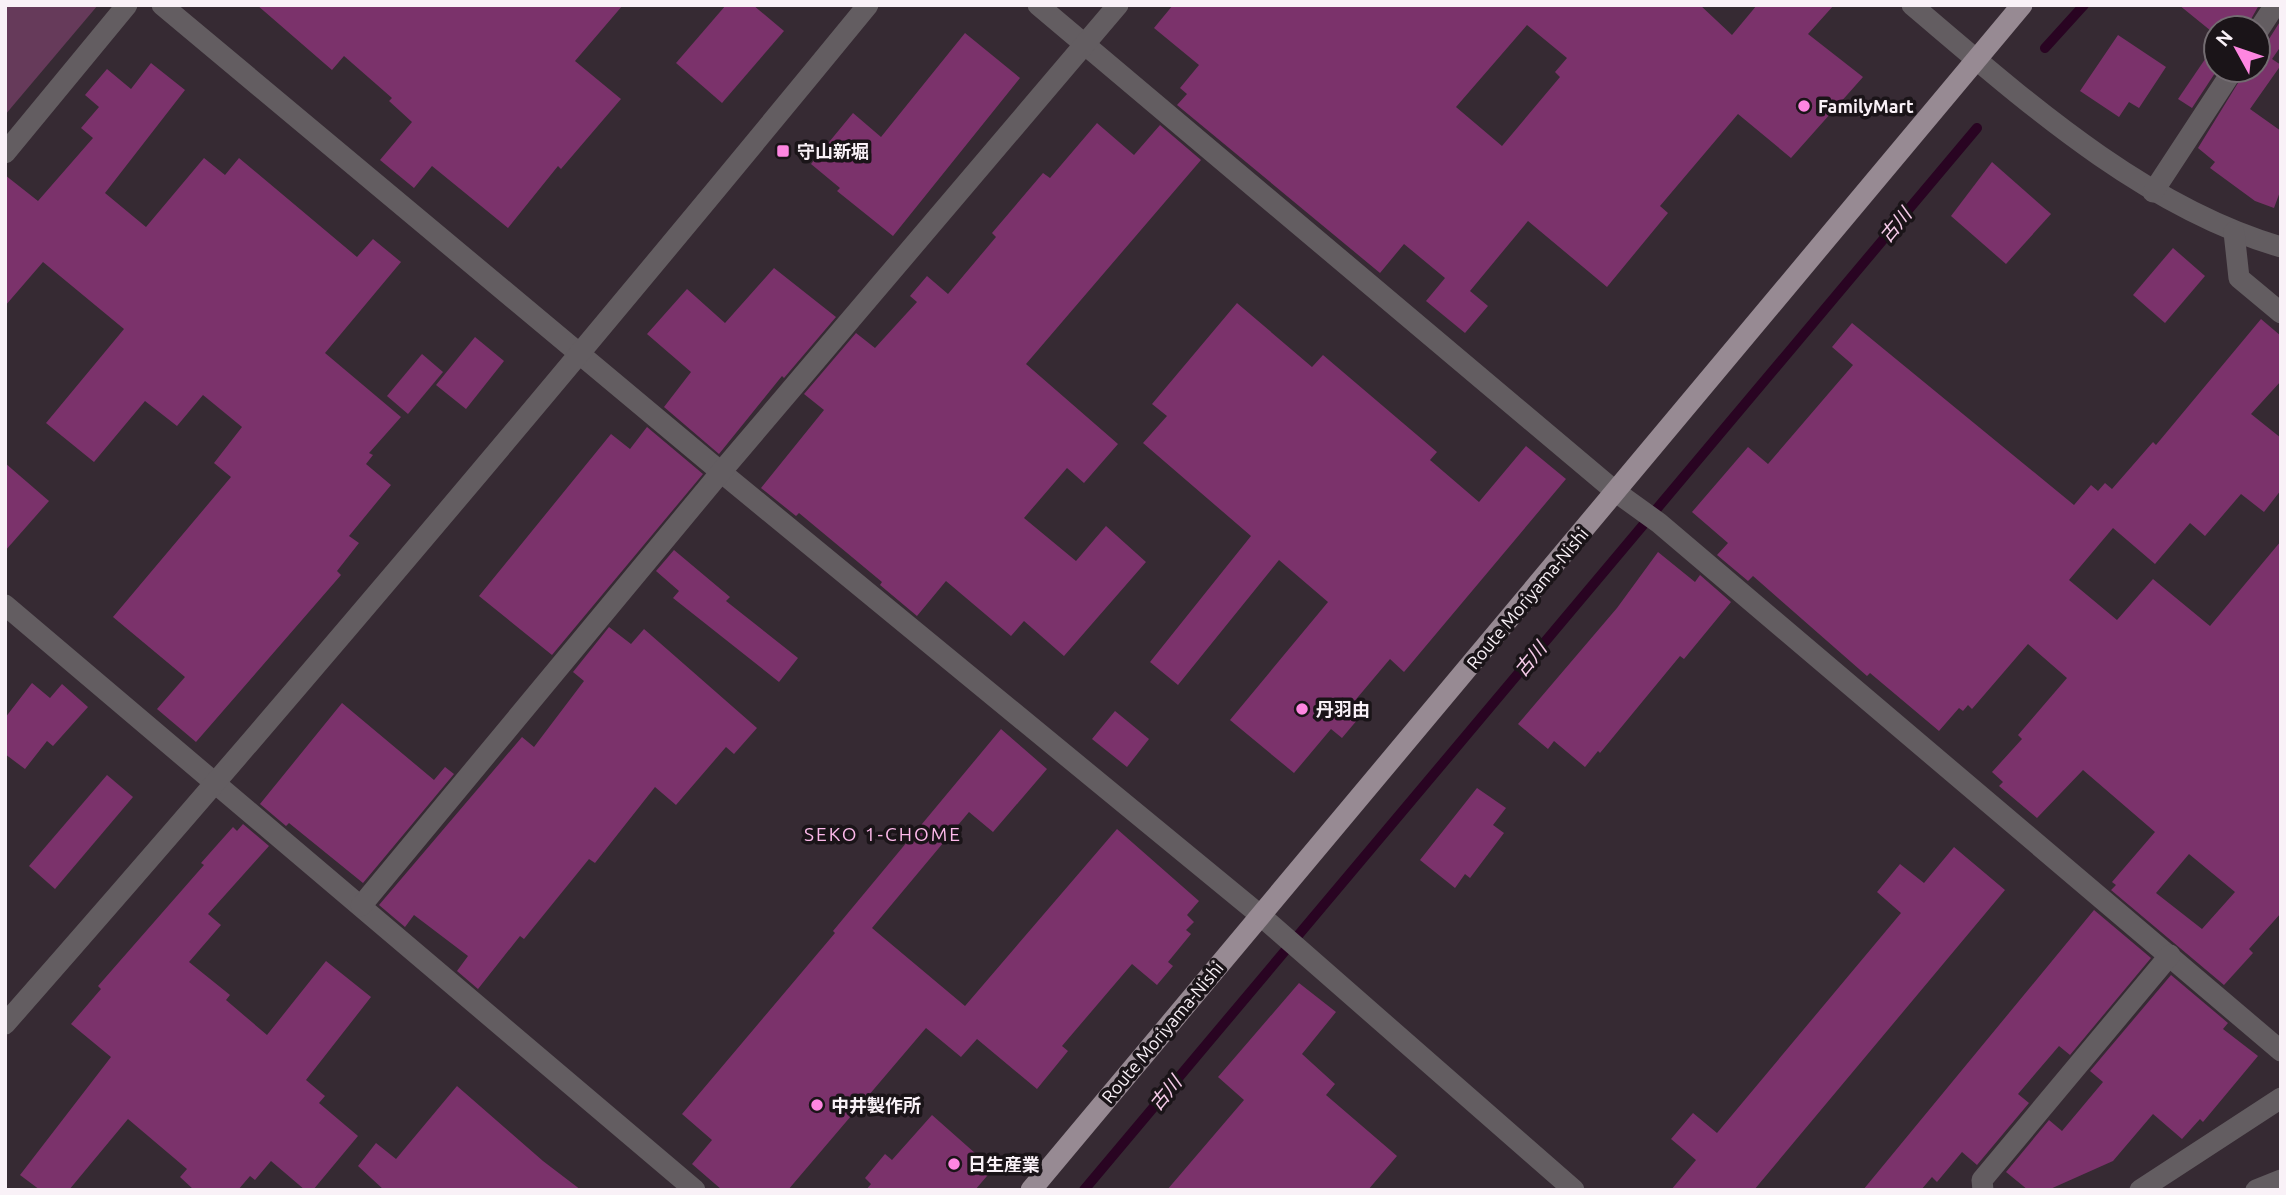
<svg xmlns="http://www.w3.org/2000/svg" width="2286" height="1195" font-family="Ubuntu,'Noto Sans JP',sans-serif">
<rect width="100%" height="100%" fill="#362a33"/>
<path fill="#663a5a" d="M5 5H98L5 115Z"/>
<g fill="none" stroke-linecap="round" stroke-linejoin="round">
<g stroke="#290422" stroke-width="10">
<path d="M2045 48 2084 5"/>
<path d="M1084 1190 1977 128"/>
</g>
</g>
<g fill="#7b326b" fill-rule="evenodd">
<path d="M257 5H623L575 61 621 99 561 169 558 166 508 228 432 166 414 188 380 160 412 122 389 101 392 98 344 56 332 70Z"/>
<path d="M726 5H753L784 31 722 103 676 63Z"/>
<path d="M1173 5H1700L1732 35 1757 5H1834L1808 34 1863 77 1791 158 1738 114 1660 206 1668 213 1607 287 1528 221 1470 291 1488 306 1465 333 1426 301 1445 278 1404 244 1380 273 1177 105 1187 94 1180 88 1199 65 1154 28ZM1527 25 1567 58 1555 72 1560 77 1502 146 1456 107Z"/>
<path d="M2179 5H2259L2246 28H2216V35Z"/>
<path d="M2281 20V46L2272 59 2281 65 2250 109 2281 131V189L2274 208 2255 201 2210 168 2215 162 2198 148 2246 70H2258V44L2269 39Z"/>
<path d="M965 33 1020 78 893 236 837 191 840 188 811 164 853 113 881 137Z"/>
<path d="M2118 35 2166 67 2139 108 2129 102 2119 117 2080 91Z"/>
<path d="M2216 43 2217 70 2192 108 2178 99Z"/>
<path d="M151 63 185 90 105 193 146 227 204 158 225 175 239 158 357 257 373 239 401 262 325 353 401 417 369 453 373 455 366 464 391 485 349 536 359 543 337 571 341 575 196 742 157 709 185 677 113 617 231 477 214 463 242 427 203 395 177 426 145 401 94 462 46 423 124 329 43 262 5 306V175L38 201 93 138 81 128 99 107 85 95 107 69 131 89Z"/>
<path d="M1097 123 1134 155 1160 125 1201 160 1026 364 1118 444 1084 483 1067 468 1024 518 1076 561 1106 526 1146 562 1064 656 1024 621 1011 636 946 581 917 616 880 585 882 582 799 513 796 516 761 488 824 410 804 394 856 333 875 348 917 302 910 296 927 276 948 294 996 237 992 233 1043 173 1050 178Z"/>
<path d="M1992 162 2051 214 2006 264 1951 216Z"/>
<path d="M2173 248 2205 276 2165 323 2133 295Z"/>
<path d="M774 268 836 317 784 378 782 376 719 454 664 407 691 372 647 334 687 289 725 323Z"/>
<path d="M1237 303 1312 367 1323 355 1437 452 1430 460 1479 502 1526 446 1566 479 1404 672 1390 659 1347 710 1358 719 1342 738 1331 729 1294 773 1230 720 1328 602 1279 560 1178 685 1150 662 1251 536 1143 443 1167 416 1152 404Z"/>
<path d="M2261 319 2281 336V381L2251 414 2281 438V490L2264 512 2241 494 2205 536 2190 523 2155 564 2113 528 2069 580 2117 620 2153 579 2210 626 2281 541V913L2249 949 2253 953 2224 985 2111 890 2116 885 2112 882 2155 832 2083 770 2037 818 1999 786 2003 782 1992 772 2022 739 2018 735 2067 678 2028 644 1972 709 1968 705 1963 711 1959 708 1939 731 1870 673 1867 676 1753 576 1748 581 1717 555 1728 543 1692 512 1748 447 1768 464 1853 365 1832 347 1852 323 2074 505 2091 485 2098 491 2105 483 2112 489 2153 442 2156 445ZM2189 854 2235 892 2202 929 2156 893Z"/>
<path d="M475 337 504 361 466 409 436 385Z"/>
<path d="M422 354 443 372 408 414 387 396Z"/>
<path d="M647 427 703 474 552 655 479 596 611 434 630 449Z"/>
<path d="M5 463 49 501 5 551Z"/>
<path d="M674 550 730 597 726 601 798 658 779 682 673 598 679 591 656 571Z"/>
<path d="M1658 552 1695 582 1700 575 1731 602 1684 659 1680 656 1600 753 1598 751 1585 767 1554 741 1548 749 1518 724 1617 608Z"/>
<path d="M609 627 631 644 644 629 757 728 734 754 726 747 676 805 655 787 595 863 589 859 524 939 520 936 478 989 457 971 468 956 414 915 405 927 379 905 522 737 534 747 584 681 573 672Z"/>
<path d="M32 683 50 698 62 684 88 707 53 746 47 741 25 769 5 754V718Z"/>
<path d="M342 703 434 780 445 767 454 774 363 883 289 823 286 826 260 804Z"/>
<path d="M1115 711 1149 739 1127 767 1092 739Z"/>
<path d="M1001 729 1047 769 993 832 969 812 872 928 965 1006 1117 829 1199 901 1187 915 1194 922 1186 930 1191 934 1168 962 1173 966 1157 985 1132 964 1062 1046 1068 1051 1037 1089 977 1039 961 1057 926 1028 788 1190H722L692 1164 712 1140 682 1114 835 933 833 931Z"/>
<path d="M107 775 133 797 55 889 29 866Z"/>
<path d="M1477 788 1506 808 1493 825 1504 833 1470 878 1465 874 1455 888 1420 860Z"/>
<path d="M243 824 269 846 208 914 221 925 189 962 230 995 226 1000 267 1035 326 961 371 997 306 1080 325 1096 319 1103 358 1136 313 1190H305L271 1161 255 1180 250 1176 238 1190H194L180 1177 187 1169 128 1119 69 1190H40L20 1175 111 1057 71 1024 101 989 98 986 204 865 201 863 233 827 237 831Z"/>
<path d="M1954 847 2005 890 1754 1190H1671L1696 1160 1671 1139 1693 1113 1717 1133 1901 913 1877 892 1900 864 1924 883Z"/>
<path d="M2094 910 2151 958 2070 1055 2059 1046 2018 1094 2029 1103 1977 1165 1962 1152 1937 1182 1932 1177 1921 1190H1863Z"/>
<path d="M2171 975 2228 1023 2223 1029 2258 1056 2203 1122 2200 1119 2182 1139 2153 1114 2113 1161 2048 1190H2028L2006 1172 2049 1120 2062 1131 2103 1082 2090 1071Z"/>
<path d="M1299 983 1336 1012 1302 1054 1335 1084 1326 1095 1397 1156 1368 1190H1167L1244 1100 1218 1077Z"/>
<path d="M457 1086 543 1161 581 1190H384L358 1166 376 1143 396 1159Z"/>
<path d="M932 1115 993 1169 975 1190H866L871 1184 865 1178 885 1154 892 1160Z"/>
</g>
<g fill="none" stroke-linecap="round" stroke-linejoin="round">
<g stroke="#635d61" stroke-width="21">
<path d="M162 5 721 472 1260 915 1574 1190"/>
<path d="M1038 5 1616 492 1659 523 2281 1051"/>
<path d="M1912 5C2022 98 2141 206 2281 247"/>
<path d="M2258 31 2275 5"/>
<path d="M5 153 127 5"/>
<path d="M2153 192 2233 70"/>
<path d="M2234 232 2239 278 2281 313"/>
<path d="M5 605 695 1190"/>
<path d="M361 906 721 472 1118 5"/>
<path d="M5 1024C299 690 586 349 868 5"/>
<path d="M1983 1190 1982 1180 2170 955"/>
<path d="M2140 1190 2281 1098"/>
<path d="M2256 1190 2281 1180"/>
</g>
<path stroke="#978a93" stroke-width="21" d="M1031 1190 2022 5"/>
</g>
<g fill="#fe86e1" stroke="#1a1418" stroke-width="2.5">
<circle cx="1804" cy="106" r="7"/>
<rect x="776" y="144" width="14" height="14" rx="3.5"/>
<circle cx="1302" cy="709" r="7"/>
<circle cx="817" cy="1105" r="7"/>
<circle cx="954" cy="1164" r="7"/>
</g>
<g text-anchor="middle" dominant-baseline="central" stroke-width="7" stroke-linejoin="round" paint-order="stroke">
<g font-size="18" font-weight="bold" fill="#f9f1f7" stroke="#1a1418" text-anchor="start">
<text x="1818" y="106">FamilyMart</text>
<text x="797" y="151">守山新堀</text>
<text x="1316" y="709">丹羽由</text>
<text x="831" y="1105">中井製作所</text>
<text x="968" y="1164">日生産業</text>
</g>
<g font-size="18" fill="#f9f1f7" stroke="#1a1418">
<text transform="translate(1527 598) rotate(-50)">Route Moriyama-Nishi</text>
<text transform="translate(1162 1032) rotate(-50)">Route Moriyama-Nishi</text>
</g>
<g font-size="19" font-style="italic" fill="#f7ccea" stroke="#1a1418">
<text transform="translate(1895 225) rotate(-50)">古川</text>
<text transform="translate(1530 659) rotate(-50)">古川</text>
<text transform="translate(1165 1093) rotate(-50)">古川</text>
</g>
<g font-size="19" letter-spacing="2" fill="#fdb9ea" stroke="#1a1418">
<text x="883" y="834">SEKO 1-CHOME</text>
</g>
</g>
<rect width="2286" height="1195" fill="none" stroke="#f9f1f7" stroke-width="14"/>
<g transform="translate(2237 49) rotate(310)"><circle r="33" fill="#1a1418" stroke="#736c71" stroke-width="2"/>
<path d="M0-5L12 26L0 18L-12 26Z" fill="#fe86e1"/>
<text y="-10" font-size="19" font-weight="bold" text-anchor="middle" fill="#f9f1f7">N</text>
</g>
</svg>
